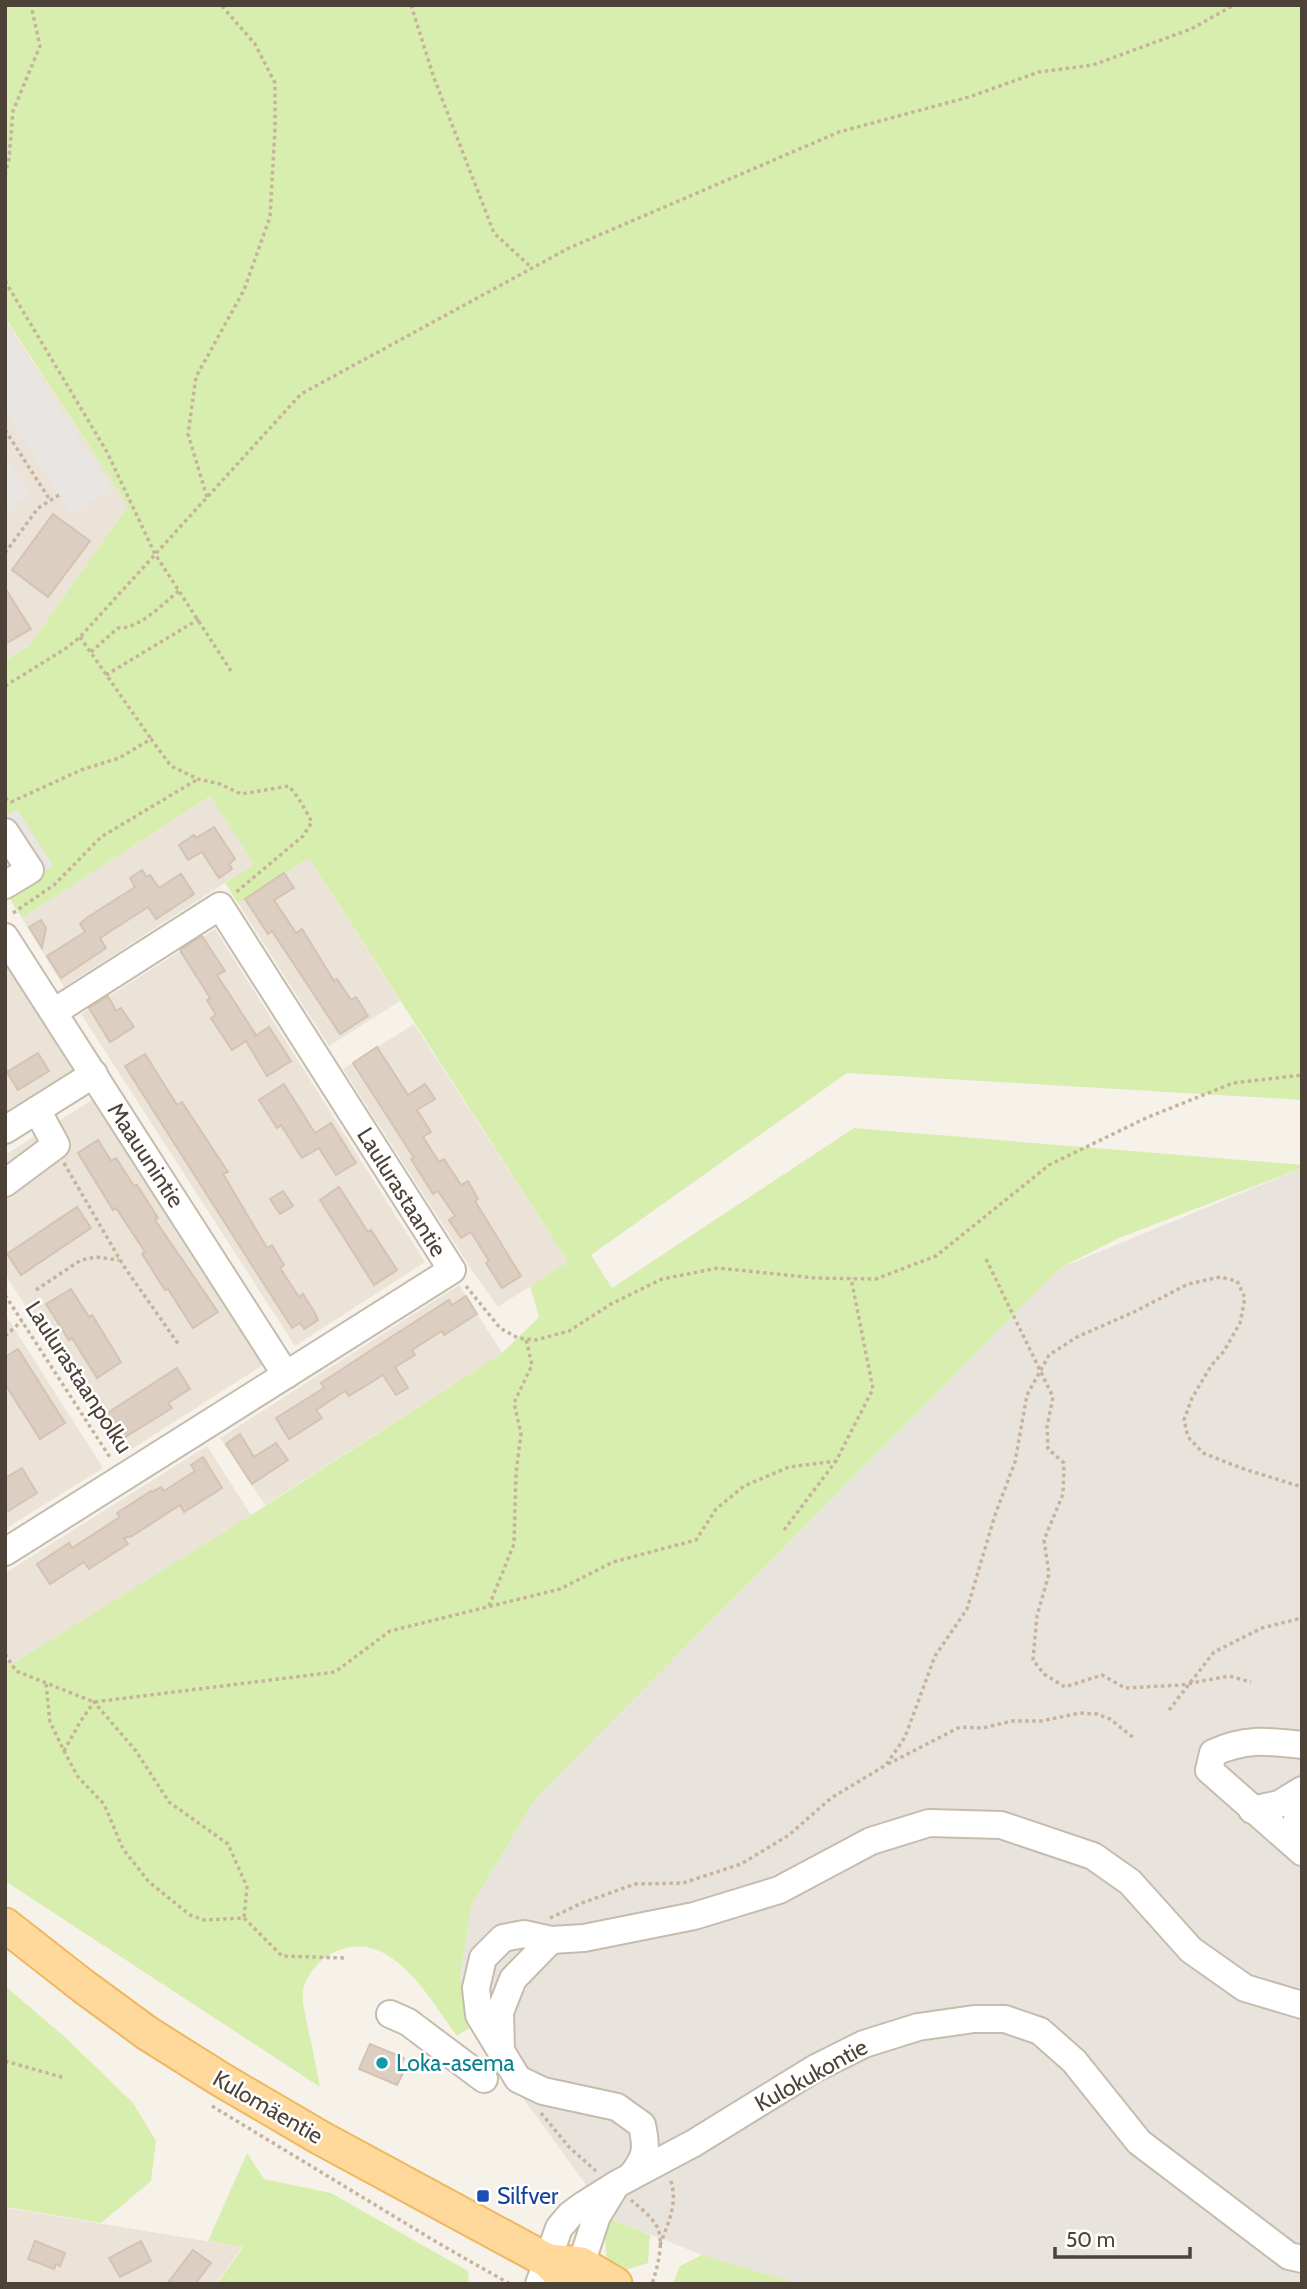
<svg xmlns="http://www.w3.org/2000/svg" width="1307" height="2289" font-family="Cabin,sans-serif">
<rect width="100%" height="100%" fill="#f6f2ea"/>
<g fill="#ebe3d8">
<path d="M7 322 128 506 28 647 5 661V323Z"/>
<path d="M210 796 254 864 64 987 22 918Z"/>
<path d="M309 858 400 1001 329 1046 238 903Z"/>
<path d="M215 929 425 1262 295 1346 81 1014Z"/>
<path d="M5 963 73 1070 5 1113Z"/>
<path d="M414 1024 568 1262 498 1307 475 1275 343 1069Z"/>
<path d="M92 1100 263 1365 121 1456 5 1274V1155Z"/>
<path d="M459 1285 502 1353 265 1505 220 1438Z"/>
<path d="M5 1314 103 1468 5 1529Z"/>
<path d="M207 1446 251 1515 12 1664 5 1654V1573Z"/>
<path d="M5 2207 6 2208 242 2247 216 2284H5Z"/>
</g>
<path fill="#e9e3de" d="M1302 1168V2284H810L787 2280 702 2255 611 2219 471 2027 460 1979 471 1906 536 1798 1060 1268Z"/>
<g fill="#d8eeaf">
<path d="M5 5H1302V1100L847 1073 591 1255 612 1288 854 1128 1302 1165V1168L1119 1238 1060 1268 536 1798 471 1906 460 1979 471 2027 457 2036C428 1997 389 1923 331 1954 319 1960 304 1978 303 1992 302 2005 306 2016 308 2029 313 2048 316 2068 320 2087L5 1881V1660L12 1664 251 1515 502 1353 539 1317 530 1286 568 1262 309 858 238 903 225 883 254 864 210 796 22 918 5 892V661L28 647 128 506 8 322 5 323Z"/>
<path d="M5 1986 66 2038 133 2103 156 2141 151 2181 101 2223 5 2207Z"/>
<path d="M247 2153 264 2179 331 2193 468 2271 469 2284H217L243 2247 208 2241Z"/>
<path d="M611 2219 650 2235 648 2263 626 2270 607 2262 605 2239Z"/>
<path d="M702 2255 787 2280 810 2284H673L680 2266Z"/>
</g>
<g fill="#e8e5e2">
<path d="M7 327 111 489 72 514 5 411Z"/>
<path d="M5 458 31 493 5 512Z"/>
<path d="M17 809 53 865 16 889 5 872V817Z"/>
</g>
<g fill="#dccfc1" stroke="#d5c3b1" stroke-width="2">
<path d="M53 514 90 541 48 597 12 570Z"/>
<path d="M5 588 31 629 5 644Z"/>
<path d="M214 827 235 859 229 864 232 869 219 878 202 852 188 860 179 845 194 835 196 838Z"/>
<path d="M142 870 147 877 150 875 159 888 181 874 194 894 156 919 148 907 100 938 106 948 61 978 47 956 85 932 80 924 88 917 135 887 130 878Z"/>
<path d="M284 873 294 888 274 900 296 933 302 929 334 981 337 979 351 1000 356 997 368 1016 340 1034 272 931 268 934 245 899Z"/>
<path d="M41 920 46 928 42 948 29 927Z"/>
<path d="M202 936 225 971 217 975 256 1035 254 1037 269 1027 291 1061 267 1076 246 1041 232 1050 211 1018 216 1015 207 1000 210 998 180 950Z"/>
<path d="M108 996 116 1011 121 1008 134 1027 110 1042 89 1008Z"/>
<path d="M377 1047 408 1095 425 1084 435 1099 417 1110 431 1132 423 1137 439 1162 444 1159 461 1185 468 1181 478 1199 475 1201 521 1276 502 1288 486 1263 489 1261 471 1232 461 1238 449 1220 455 1216 438 1191 433 1194 411 1159 414 1158 353 1063Z"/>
<path d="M38 1053 49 1071 18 1090 7 1072Z"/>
<path d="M145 1054 177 1105 182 1102 228 1172 223 1174 267 1248 272 1245 284 1265 280 1268 299 1297 303 1294 315 1313 318 1320 304 1329 300 1323 292 1328 125 1066Z"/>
<path d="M284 1084 315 1133 331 1123 356 1163 336 1175 319 1148 302 1158 281 1125 277 1128 259 1100Z"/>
<path d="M98 1140 111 1161 116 1158 134 1186 137 1185 158 1218 155 1220 218 1312 193 1328 168 1289 165 1290 142 1254 145 1252 116 1208 113 1210 78 1153Z"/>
<path d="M339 1187 368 1232 371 1230 397 1270 374 1285 320 1200Z"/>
<path d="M283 1191 293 1206 280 1214 270 1199Z"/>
<path d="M77 1207 91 1228 21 1275 7 1254Z"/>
<path d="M71 1289 89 1317 92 1315 121 1362 97 1378 72 1338 69 1340 46 1304Z"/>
<path d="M466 1296 477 1314 444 1335 442 1331 412 1350 415 1355 395 1367 408 1388 396 1395 383 1375 349 1396 345 1391 316 1410 322 1418 289 1439 276 1418 324 1388 321 1383 385 1341 449 1300 452 1305Z"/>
<path d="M18 1349 65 1423 40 1439 5 1384V1357Z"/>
<path d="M177 1368 190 1389 168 1403 172 1408 119 1441 103 1416Z"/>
<path d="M240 1434 254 1457 276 1443 288 1460 252 1484 226 1444Z"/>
<path d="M203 1457 222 1488 184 1512 180 1505 132 1536 124 1538 128 1544 89 1569 84 1562 50 1584 37 1564 69 1543 72 1548 120 1517 117 1513 151 1491 152 1492 161 1487 164 1491 195 1471 191 1465Z"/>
<path d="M22 1468 37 1493 5 1513V1478Z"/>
<path d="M370 2044 404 2058 399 2069 404 2071 397 2085 359 2069Z"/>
<path d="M35 2241 65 2253 60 2266 56 2264 54 2269 28 2259Z"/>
<path d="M141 2241 151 2261 120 2277 109 2258Z"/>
<path d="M193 2250 211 2263 195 2284H167Z"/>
</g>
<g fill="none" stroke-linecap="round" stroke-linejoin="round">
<defs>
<g id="minor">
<path d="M5 832 30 870 5 885"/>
<path d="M5 937 286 1375"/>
<path d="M5 1130 94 1074"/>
<path d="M5 1183 56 1145 37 1110"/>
<path d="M5 1552 452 1270 220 906 54 1012"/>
<path d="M1302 1745C1267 1741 1245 1738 1213 1753L1209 1770 1302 1852"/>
<path d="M1302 1801C1296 1814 1294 1833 1302 1845"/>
<path d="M1252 1810 1279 1804 1302 1790"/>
<path d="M551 1940 584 1938 694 1916 779 1890 871 1841 929 1823 1001 1825 1093 1856 1130 1882 1191 1950 1245 1988 1302 2005"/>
<path d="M390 2014 408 2022 484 2079"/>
<path d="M501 2052 500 2012 513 1979 551 1940 524 1934 503 1938 483 1958 476 1988 479 2015 518 2079 543 2091 617 2107 642 2125C647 2148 647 2156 632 2175"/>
<path d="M573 2282 581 2264 597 2216 613 2190"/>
<path d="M539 2284 559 2228 570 2215 582 2206 617 2184 694 2143 814 2069 864 2044 918 2027 974 2019H1005L1040 2031 1074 2061 1139 2142 1289 2256 1302 2259"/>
</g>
<g id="major">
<path d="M5 1925 83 1986 147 2033 220 2079 319 2137 548 2261 570 2284"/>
<path d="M548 2261 581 2264 615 2284"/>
</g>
</defs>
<use href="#minor" stroke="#c6bcae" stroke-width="30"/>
<use href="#major" stroke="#f0b75e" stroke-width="37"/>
<g stroke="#c7b39b" stroke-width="3.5" stroke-dasharray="3.5 3.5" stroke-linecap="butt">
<path d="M411 5 434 78 494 233 532 268"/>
<path d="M5 175 9 159 13 111 40 46 31 5"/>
<path d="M5 281 107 452 155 554 231 671"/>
<path d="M5 430 50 500"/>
<path d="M207 497 188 434 196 377 244 290 270 217 275 129V83L255 44 221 5"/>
<path d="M5 553 38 508 59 495"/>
<path d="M80 637 151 739"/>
<path d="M91 652 118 628C140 629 162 604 179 591"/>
<path d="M106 675 199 619"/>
<path d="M5 686 65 649 80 637 301 394 569 248 839 132 969 97 1039 72 1093 65 1191 29 1234 5"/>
<path d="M5 798 11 802 81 770 119 758 151 739 171 766 198 779 220 784 241 794 289 786 299 799 312 822 303 836 235 893"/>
<path d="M13 913 54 885 101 837 198 779"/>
<path d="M64 1163 123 1265 179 1345"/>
<path d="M986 1259 1053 1397 1047 1427 1048 1449 1064 1463 1063 1494 1044 1540 1049 1574 1037 1616 1033 1660 1044 1674 1065 1687 1102 1675 1125 1688 1181 1685 1229 1676 1251 1682"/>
<path d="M466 1286 500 1328 518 1338 536 1340 569 1331 611 1304 662 1279 718 1268 815 1278 876 1279 936 1256 1049 1165 1146 1118 1233 1083 1302 1075"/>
<path d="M36 1290 81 1260 96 1257 119 1260"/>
<path d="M5 1295 111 1459"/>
<path d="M5 1336 22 1321"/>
<path d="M784 1530 836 1461 873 1389 851 1278"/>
<path d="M489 1606 514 1544 516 1473 521 1434 514 1403 532 1365 526 1339"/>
<path d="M5 1654 16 1671 94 1702 335 1672 390 1631 560 1589 613 1562 696 1540 716 1509 744 1486 789 1467 836 1461"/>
<path d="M46 1684 50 1722 64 1751 78 1777 104 1804 123 1849 149 1882 190 1915 204 1920 244 1918 282 1956 345 1958"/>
<path d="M1169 1710 1214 1652 1262 1628 1302 1618"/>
<path d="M64 1751 80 1722 94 1702 136 1751 169 1802 228 1844 247 1887 244 1918"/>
<path d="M888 1764 960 1727 983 1728 1012 1721H1041L1080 1713 1097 1714 1110 1719 1134 1738"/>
<path d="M550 1918 582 1903 635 1884 683 1883 741 1864 789 1835 831 1798 886 1765 905 1737 935 1656 967 1609 995 1515 1015 1462 1027 1395 1049 1355 1077 1337 1136 1311 1188 1284 1220 1277 1237 1281 1245 1298 1240 1323 1224 1351 1211 1366 1192 1398 1184 1420 1188 1437 1203 1453 1241 1468 1302 1487"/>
<path d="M5 2061 65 2078"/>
<path d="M212 2106 438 2243 510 2284"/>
<path d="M541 2113 569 2147 596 2171"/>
<path d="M631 2200C640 2208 653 2217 658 2229 664 2244 657 2269 652 2284"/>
<path d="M660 2245C668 2223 679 2202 670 2179"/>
</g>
<use href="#minor" stroke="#fff" stroke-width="26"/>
<use href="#major" stroke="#ffd99b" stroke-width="33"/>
</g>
<circle fill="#0f9aa8" stroke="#fff" stroke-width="2.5" cx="382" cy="2063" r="7"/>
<rect fill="#1a4fb4" stroke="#fff" stroke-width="2.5" x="476" y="2189" width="14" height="14" rx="3.5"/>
<g text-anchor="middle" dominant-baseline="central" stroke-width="5" stroke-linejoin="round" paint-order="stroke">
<g font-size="23" fill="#4c4237" stroke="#fff">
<text transform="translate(146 1155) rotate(57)">Maauunintie</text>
<text transform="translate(402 1192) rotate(58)">Laulurastaantie</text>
<text transform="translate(79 1377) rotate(57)">Laulurastaanpolku</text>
<text transform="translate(811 2075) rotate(-29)">Kulokukontie</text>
<text transform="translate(268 2107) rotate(30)">Kulomäentie</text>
</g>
<g font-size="23" fill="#0d838f" stroke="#fff" text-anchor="start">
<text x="396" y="2063">Loka-asema</text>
</g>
<g font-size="23" fill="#164399" stroke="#fff" text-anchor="start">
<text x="497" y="2196">Silfver</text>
</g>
</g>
<rect width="1307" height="2289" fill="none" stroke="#4c4237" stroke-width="14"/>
<path d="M1055 2247v10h135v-10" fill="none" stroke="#4c4237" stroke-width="3.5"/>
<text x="1066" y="2247" font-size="21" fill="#4c4237" stroke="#ffffff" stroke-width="5" paint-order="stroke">50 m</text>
</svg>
